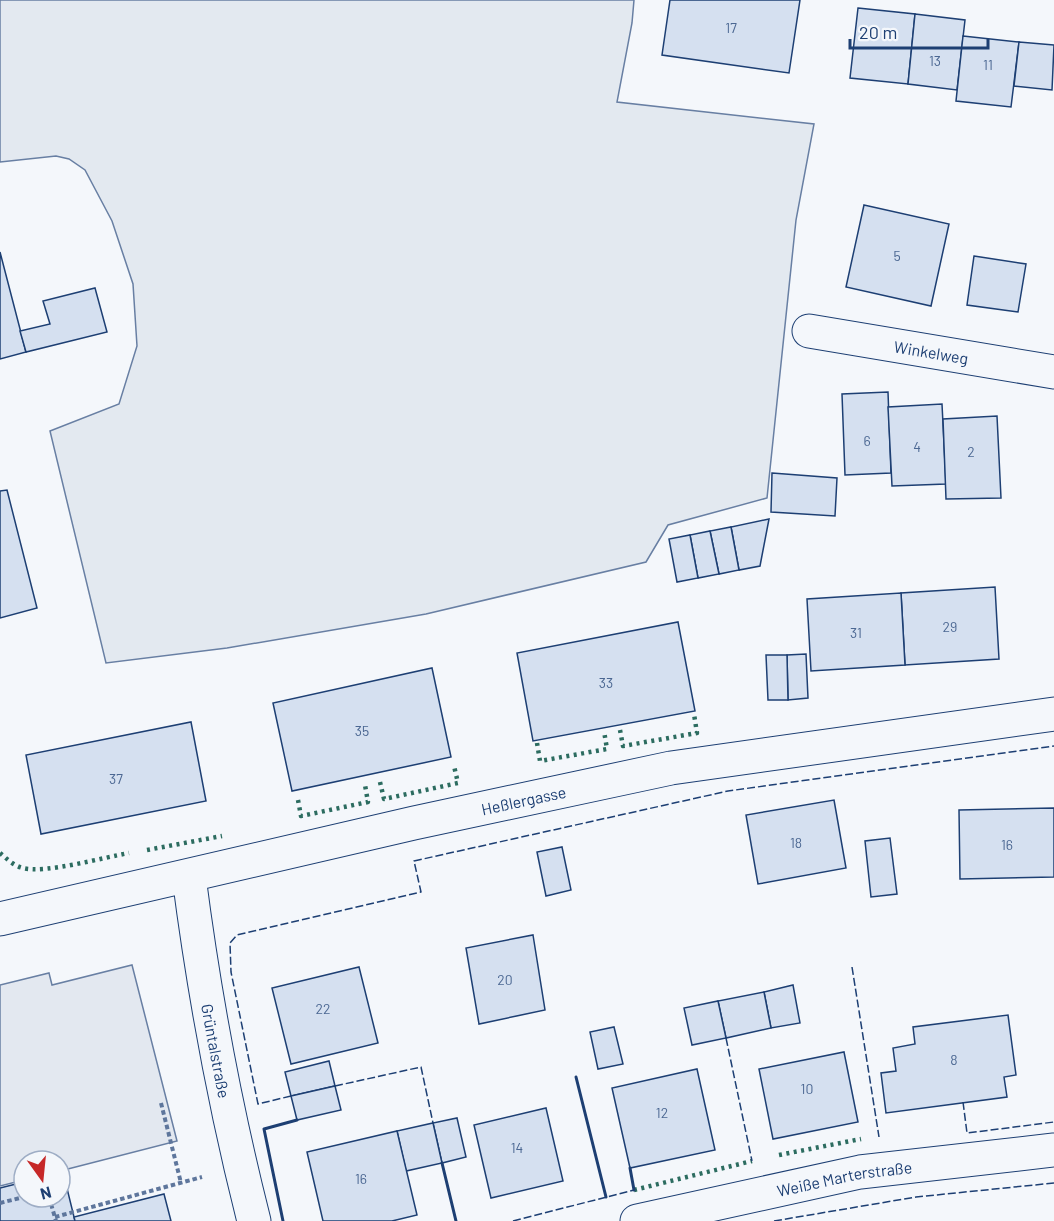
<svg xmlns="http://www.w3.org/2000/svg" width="1054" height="1221" font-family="Barlow,sans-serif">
<rect width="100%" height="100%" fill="#f4f7fb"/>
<path fill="#e3e9f0" stroke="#687fa3" stroke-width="1.5" d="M0 0H634L632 23 617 102 814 124 796 220 767 498 668 525 646 562 426 614 227 648 106 663 50 431 119 404 137 346 133 284 112 221 85 170 69 159 56 156 0 162Z"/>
<path fill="#e3e8f0" stroke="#687fa3" stroke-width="1.5" d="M132 965 177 1141 60 1171V1161H24V1180L0 1186V985L49 973 52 985Z"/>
<g fill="#d5e0f0" stroke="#1d3f73" stroke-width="1.5">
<path d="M670 0H800L789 73 662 55Z"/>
<path d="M858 8 915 14 908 84 850 78Z"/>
<path d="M915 14 965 20 957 90 908 84Z"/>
<path d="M963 36 1019 42 1011 107 956 101Z"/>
<path d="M1019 42 1054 45 1052 90 1014 86Z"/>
<path d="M864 205 949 224 931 306 846 287Z"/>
<path d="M0 252 26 352 0 359Z"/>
<path d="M974 256 1026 264 1018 312 967 305Z"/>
<path d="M95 288 107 332 26 352 20 331 50 324 43 301Z"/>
<path d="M888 392 891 473 845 475 842 394Z"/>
<path d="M942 404 946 484 892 486 888 407Z"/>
<path d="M997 416 1001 498 946 499 943 419Z"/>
<path d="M772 473 837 478 835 516 771 512Z"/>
<path d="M7 490 37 608 0 618V491Z"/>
<path d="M769 519 760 566 739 570 731 527Z"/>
<path d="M731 527 739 570 719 574 710 531Z"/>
<path d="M710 531 719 574 698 578 690 535Z"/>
<path d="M690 535 698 578 677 582 669 539Z"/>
<path d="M995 587 999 659 905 665 901 593Z"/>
<path d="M901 593 905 665 811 671 807 599Z"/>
<path d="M678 622 695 711 533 741 517 653Z"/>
<path d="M806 654 808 698 788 700 787 655Z"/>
<path d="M766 655H787L788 700H768Z"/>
<path d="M432 668 451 757 292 791 273 703Z"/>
<path d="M191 722 206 801 41 834 26 755Z"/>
<path d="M834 800 846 868 758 884 746 815Z"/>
<path d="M1054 808V877L960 879 959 810Z"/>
<path d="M890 838 897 894 871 897 865 841Z"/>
<path d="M562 847 571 890 546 896 537 852Z"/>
<path d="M533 935 545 1010 479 1024 466 948Z"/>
<path d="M359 967 378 1043 291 1064 272 988Z"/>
<path d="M793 985 800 1023 771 1028 764 992Z"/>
<path d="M764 992 771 1028 726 1038 718 1001Z"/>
<path d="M718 1001 726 1038 692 1045 684 1008Z"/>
<path d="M1008 1015 1016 1075 1004 1077 1007 1097 886 1113 881 1073 896 1071 893 1048 915 1044 913 1027Z"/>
<path d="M614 1027 623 1064 598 1069 590 1032Z"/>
<path d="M844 1052 858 1122 773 1139 759 1069Z"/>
<path d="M329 1061 335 1086 291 1096 285 1072Z"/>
<path d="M697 1069 715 1150 630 1168 612 1088Z"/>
<path d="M335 1086 341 1110 297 1120 291 1096Z"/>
<path d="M546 1108 563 1181 491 1198 474 1125Z"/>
<path d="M457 1118 466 1157 442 1163 433 1123Z"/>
<path d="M433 1123 442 1163 406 1171 397 1131Z"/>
<path d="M397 1131 417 1215 392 1221H323L307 1152Z"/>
<path d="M63 1172 75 1221H0V1188L24 1182V1197H60V1173Z"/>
<path d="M164 1194 171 1221H75L74 1217Z"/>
</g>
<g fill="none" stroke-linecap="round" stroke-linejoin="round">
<defs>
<g id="minor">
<path id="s1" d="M809 331 1054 372"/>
<path id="s2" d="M189 877C204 993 225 1107 254 1221"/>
<path id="s3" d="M0 919 414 823 671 768 1054 714"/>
<path id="s4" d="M637 1221 860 1172 1054 1150"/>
</g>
</defs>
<use href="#minor" stroke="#1d3f73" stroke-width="35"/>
<g stroke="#5e769c" stroke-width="4" stroke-dasharray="4.5 3" stroke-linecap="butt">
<path d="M161 1103 181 1183"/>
<path d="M49 1197 56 1221"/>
<path d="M0 1203 24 1197"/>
<path d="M55 1217 202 1177"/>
</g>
<use href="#minor" stroke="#f4f7fb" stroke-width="33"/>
<g stroke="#2c6c60" stroke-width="4.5" stroke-dasharray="3 4.5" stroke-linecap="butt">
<path d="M620 730 623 746 697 733 694 714"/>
<path d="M537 743 540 761 607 749 604 731"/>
<path d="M380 782 384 799 458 783 454 766"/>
<path d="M298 800 301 816 368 802 365 785"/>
<path d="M147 850 222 836"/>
<path d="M0 853C7 859 14 866 23 868 45 874 105 857 129 853"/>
<path d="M779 1155 861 1139"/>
<path d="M634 1190 752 1161"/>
</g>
<g stroke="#1d3f73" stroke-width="1.5" stroke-dasharray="8 3" stroke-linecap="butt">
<path d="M852 967 879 1137"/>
<path d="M726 1038 752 1161"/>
<path d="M335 1086 421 1067 433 1123"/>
<path d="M291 1096 258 1104 231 972 230 943 237 935 421 892 414 861 728 791 1054 746"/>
<path d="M963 1102 967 1133 1054 1122"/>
<path d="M513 1221 634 1190"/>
<path d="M774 1221 916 1197 1054 1183"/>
</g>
<g stroke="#1d3f73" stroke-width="3">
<path d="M576 1077 606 1197"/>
<path d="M442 1163 456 1221"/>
<path d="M630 1168 634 1190"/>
<path d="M283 1221 264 1129 297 1120"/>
</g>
</g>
<g text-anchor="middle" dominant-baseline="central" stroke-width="4.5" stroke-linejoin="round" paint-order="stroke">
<g font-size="14" fill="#4b6792">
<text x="731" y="27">17</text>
<text x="935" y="60">13</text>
<text x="988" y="64">11</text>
<text x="897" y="255">5</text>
<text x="867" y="440">6</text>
<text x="917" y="446">4</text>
<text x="971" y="451">2</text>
<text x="950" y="626">29</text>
<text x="856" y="632">31</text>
<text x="606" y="682">33</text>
<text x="362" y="730">35</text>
<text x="116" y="778">37</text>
<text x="796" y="842">18</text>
<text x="1007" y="844">16</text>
<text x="505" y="979">20</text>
<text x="323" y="1008">22</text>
<text x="954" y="1059">8</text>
<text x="807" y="1088">10</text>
<text x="662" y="1112">12</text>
<text x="517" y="1147">14</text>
<text x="361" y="1178">16</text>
</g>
<g font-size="16" fill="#1d3f73" stroke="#f4f7fb">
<text stroke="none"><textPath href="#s1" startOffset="124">Winkelweg</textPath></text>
<text stroke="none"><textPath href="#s3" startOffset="537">Heßlergasse</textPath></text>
<text stroke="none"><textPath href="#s2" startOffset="176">Grüntalstraße</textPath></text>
<text stroke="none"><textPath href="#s4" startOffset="212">Weiße Marterstraße</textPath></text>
</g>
</g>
<g transform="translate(42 1179) rotate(165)"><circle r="28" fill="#f4f7fb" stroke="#9eadc5" stroke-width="1.5"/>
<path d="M0-4.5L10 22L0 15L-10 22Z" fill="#c62828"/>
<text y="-9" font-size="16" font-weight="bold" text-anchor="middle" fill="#1d3f73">N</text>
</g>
<path d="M850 39v9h138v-9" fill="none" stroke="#1d3f73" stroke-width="3"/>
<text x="859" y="39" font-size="18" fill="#1d3f73" stroke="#f4f7fb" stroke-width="4.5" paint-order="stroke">20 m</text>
</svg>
